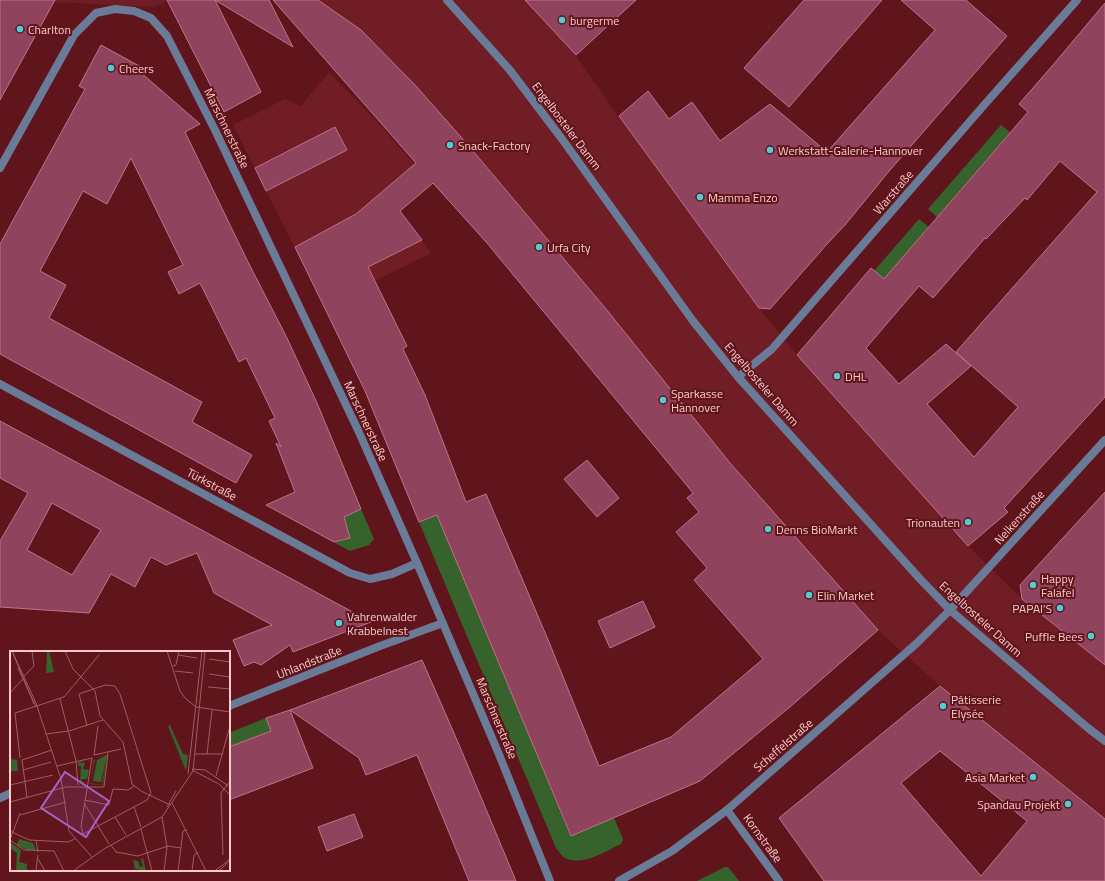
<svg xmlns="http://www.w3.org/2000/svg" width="1105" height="881" font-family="'Titillium Web',sans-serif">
<rect width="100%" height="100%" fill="#60151d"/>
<g fill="#701d25">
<path d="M55 0H170L154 7 54 2Z"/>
<path d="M318 0H525L574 53 608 102 759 308 797 355 968 546 1022 599 1105 665V819L940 686 878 630 735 469 525 212 468 145Z"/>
<path d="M329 72 378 123 432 184 400 211 431 253 324 306 233 125 285 99 301 106Z"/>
</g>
<g fill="#36622b">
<path d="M1001 125 1010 132 937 217 928 209Z"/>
<path d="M919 219 929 227 896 265 885 280 874 271Z"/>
<path d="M361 509 374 539 369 545 350 551 311 530Z"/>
<path d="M437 515 570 835 614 818 623 839 621 844C605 851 583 867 565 858 561 856 559 851 556 848L419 522Z"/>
<path d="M266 718 271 731 229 747V733Z"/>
<path d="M725 867H728L739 881H697Z"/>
</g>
<g fill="#8f435d" stroke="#c3718b" fill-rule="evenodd">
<path d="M0 0H55L0 100Z"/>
<path d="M167 0H269L293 47 215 0 261 92 224 112Z"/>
<path d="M273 0H318L361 30 415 85 468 145 606 309 730 463 878 630 791 706 700 781 571 836 437 515 419 522 365 391 295 247 356 214 416 163ZM433 183 487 243 693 493 687 498 699 512 676 532 707 568 694 580 763 659 671 737 599 766 549 642 486 494 466 502 425 395 403 349 407 346 368 267 422 240 400 211Z"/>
<path d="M525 0H636L576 55Z"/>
<path d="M804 0H882L789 107 744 68Z"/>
<path d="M901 0H966L1007 36 890 170 845 225 827 244 770 309 759 308 619 116 648 91 669 119 692 102 720 141 770 104 827 152 935 30Z"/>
<path d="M1105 3V397L1004 508 1008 512 968 546 797 355 871 268 884 279 1028 112 1019 104 1053 65ZM1060 161 1097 192 956 352 1018 407 974 457 927 404 971 366 946 344 899 384 866 348 919 286 933 298 985 238 986 239 1025 198 1027 200Z"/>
<path d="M101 45 141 67 139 71 200 124 185 132 247 260 287 338 317 403 361 509 344 517 350 538 334 542 266 505 295 492 276 443 281 447 269 421 275 418 246 358 239 362 200 283 179 294 168 272 183 265 131 158 107 204 83 191 40 271 66 285 49 318 202 402 192 422 252 455 236 483 0 354V244L85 89 79 86Z"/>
<path d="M335 127 347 150 266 191 255 168Z"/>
<path d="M0 421 150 502 371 622 293 652 290 645 261 665 254 662 244 666 233 640 272 625 214 593 197 553 166 565 151 557 135 587 111 574 89 613 0 607V541L28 493 0 478ZM52 503 101 530 72 575 27 550Z"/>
<path d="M587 460 619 498 597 517 564 479Z"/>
<path d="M1105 492V665L1022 599 1020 585Z"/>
<path d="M643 601 655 627 610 648 598 621Z"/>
<path d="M422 660 460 747 516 881H469L417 755 366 775 359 758 290 710Z"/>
<path d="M940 686 1105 819V881H824L779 818ZM940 751 1027 821 981 876 901 783Z"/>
<path d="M290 710 313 768 229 800V747L271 731 266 718Z"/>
<path d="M354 814 363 837 327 851 318 827Z"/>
</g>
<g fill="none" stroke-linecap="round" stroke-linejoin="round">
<g stroke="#697b97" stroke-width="8">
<path d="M447 0 509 69 562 139 693 321 738 377 921 580 950 610 1088 728 1105 741"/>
<path d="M0 168 74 35 96 13 115 9 134 11 151 18 167 36 215 130 358 430 417 563 498 752 550 881"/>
<path d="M738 377 772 349 985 104 1077 0"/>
<path d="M0 384 350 573 370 579 392 574 417 563"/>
<path d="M229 706 380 646 443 623"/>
<path d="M0 798 11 793"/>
<path d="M727 810 779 881"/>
<path d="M619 881 672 851 727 810 917 643 950 610 1105 440"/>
</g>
</g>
<g fill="#51ccd2" stroke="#60151d" stroke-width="1.5">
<circle cx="562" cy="20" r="4"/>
<circle cx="20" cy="29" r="4"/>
<circle cx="111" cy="68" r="4"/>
<circle cx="450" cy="145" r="4"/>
<circle cx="770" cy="150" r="4"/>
<circle cx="700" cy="197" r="4"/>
<circle cx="539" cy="247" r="4"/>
<circle cx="837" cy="376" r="4"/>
<circle cx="663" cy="400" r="4"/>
<circle cx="968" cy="522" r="4"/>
<circle cx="768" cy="529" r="4"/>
<circle cx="1033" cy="585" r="4"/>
<circle cx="809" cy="595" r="4"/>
<circle cx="1060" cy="608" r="4"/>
<circle cx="339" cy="623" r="4"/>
<circle cx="1091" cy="636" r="4"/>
<circle cx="943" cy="706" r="4"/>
<circle cx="1033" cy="777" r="4"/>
<circle cx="1068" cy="804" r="4"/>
</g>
<g text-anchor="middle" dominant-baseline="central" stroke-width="4" stroke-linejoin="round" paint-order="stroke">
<g font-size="12" fill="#f9cac9" stroke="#60151d" text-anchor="start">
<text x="570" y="20">burgerme</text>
<text x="28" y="29">Charlton</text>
<text x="119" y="68">Cheers</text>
<text x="458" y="145">Snack-Factory</text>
<text x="778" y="150">Werkstatt-Galerie-Hannover</text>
<text x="708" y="197">Mamma Enzo</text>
<text x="547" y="247">Urfa City</text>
<text x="845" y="376">DHL</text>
<text x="671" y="393">Sparkasse<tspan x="671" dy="14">Hannover</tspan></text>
<text x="960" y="522" text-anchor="end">Trionauten</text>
<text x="776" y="529">Denns BioMarkt</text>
<text x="1041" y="578">Happy<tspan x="1041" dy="14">Falafel</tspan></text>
<text x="817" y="595">Elin Market</text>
<text x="1052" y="608" text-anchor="end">PAPAI'S</text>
<text x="347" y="616">Vahrenwalder<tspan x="347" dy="14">Krabbelnest</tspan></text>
<text x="1083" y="636" text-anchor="end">Puffle Bees</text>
<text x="951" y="699">Pâtisserie<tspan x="951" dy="14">Elysée</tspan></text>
<text x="1025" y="777" text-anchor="end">Asia Market</text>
<text x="1060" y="804" text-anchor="end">Spandau Projekt</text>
</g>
<g font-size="12" fill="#f9cac9" stroke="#60151d">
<text transform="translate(567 126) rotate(53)">Engelbosteler Damm</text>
<text transform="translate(227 128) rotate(64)">Marschnerstraße</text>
<text transform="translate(893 192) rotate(-49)">Warstraße</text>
<text transform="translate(762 384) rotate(49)">Engelbosteler Damm</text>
<text transform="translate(366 421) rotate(65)">Marschnerstraße</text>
<text transform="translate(212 484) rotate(28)">Türkstraße</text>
<text transform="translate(1019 517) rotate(-48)">Nelkenstraße</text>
<text transform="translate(981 619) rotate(42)">Engelbosteler Damm</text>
<text transform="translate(309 662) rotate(-22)">Uhlandstraße</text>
<text transform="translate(497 718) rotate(67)">Marschnerstraße</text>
<text transform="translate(783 745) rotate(-41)">Scheffelstraße</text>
<text transform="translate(763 838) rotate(54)">Kornstraße</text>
</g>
</g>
<g transform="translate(10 651)">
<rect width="220" height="220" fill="#60151d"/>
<path d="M37 0H39L44 21 36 22ZM160 74 173 103 178 104 176 120 158 75ZM96 104 86 106 96 104H97L93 134 80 133 84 109H85L80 132 92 134 96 109 91 131 83 130 87 109ZM1 108 7 109 8 120H1ZM79 109 68 112H75L73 118 79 119 77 128H72V131L76 132H70L71 115H68V111L80 109V111ZM9 188 23 192 26 199H17L7 194ZM1 192 11 199 9 211 17 213V220H6L7 202 1 198 0 201ZM133 207 136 220 125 218 123 209 128 210 130 216 133 215 131 208Z" fill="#36622b"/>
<path fill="none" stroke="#9d5d62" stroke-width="1" d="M2 0 26 52 51 128 59 180 82 206M2 0 24 53M55 0 63 18 85 40 90 65 113 91 122 133 131 140 160 154M157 0 170 40 175 47 186 56 220 61M168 4 187 7M199 8 220 11M163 15 166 14 169 0M8 17 26 56M165 20 183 22M199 23 220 26M14 25 24 15 22 0M198 36 220 38M0 42 13 28M50 48 66 110 68 134M77 75 69 43 95 34 105 35 110 43 141 142 137 149 73 183 71 175 82 107M36 83 59 80 93 69M185 103H213M197 103 202 59M84 104 88 75M84 104 111 98M10 107 5 62 54 46 89 4M12 109 17 146M12 109 42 99M47 115 82 107M182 118 195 119 220 136M13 119 41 111M182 119 209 133 220 144M178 123 192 0M206 125 220 75M0 134 43 124M75 149 99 154 103 138 118 139 124 135M0 151 56 136H94L98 102M74 152 99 193M162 152 196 220M124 156 131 176M157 156 166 140M10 164 56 151M105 166 116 184M152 166 157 196 154 220M131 178 142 220M0 180 19 189 58 191 65 188M0 189 14 199 44 200 54 220M0 189 10 162M26 189 28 201M101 194 106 201 128 205 158 195 171 197M28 204 26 218 28 220M213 204 211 142 220 130M28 208 35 220M63 220 94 198 152 166 183 120 195 0M168 220 173 180 177 179M182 220 184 204 188 201M205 220 220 208M209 220 220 209"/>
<path fill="#a763c2" fill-opacity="0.15" stroke="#a763c2" stroke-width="2" d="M55 121 99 150 76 186 31 157Z"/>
<rect width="220" height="220" fill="none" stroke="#f9cac9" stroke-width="2"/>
</g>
</svg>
